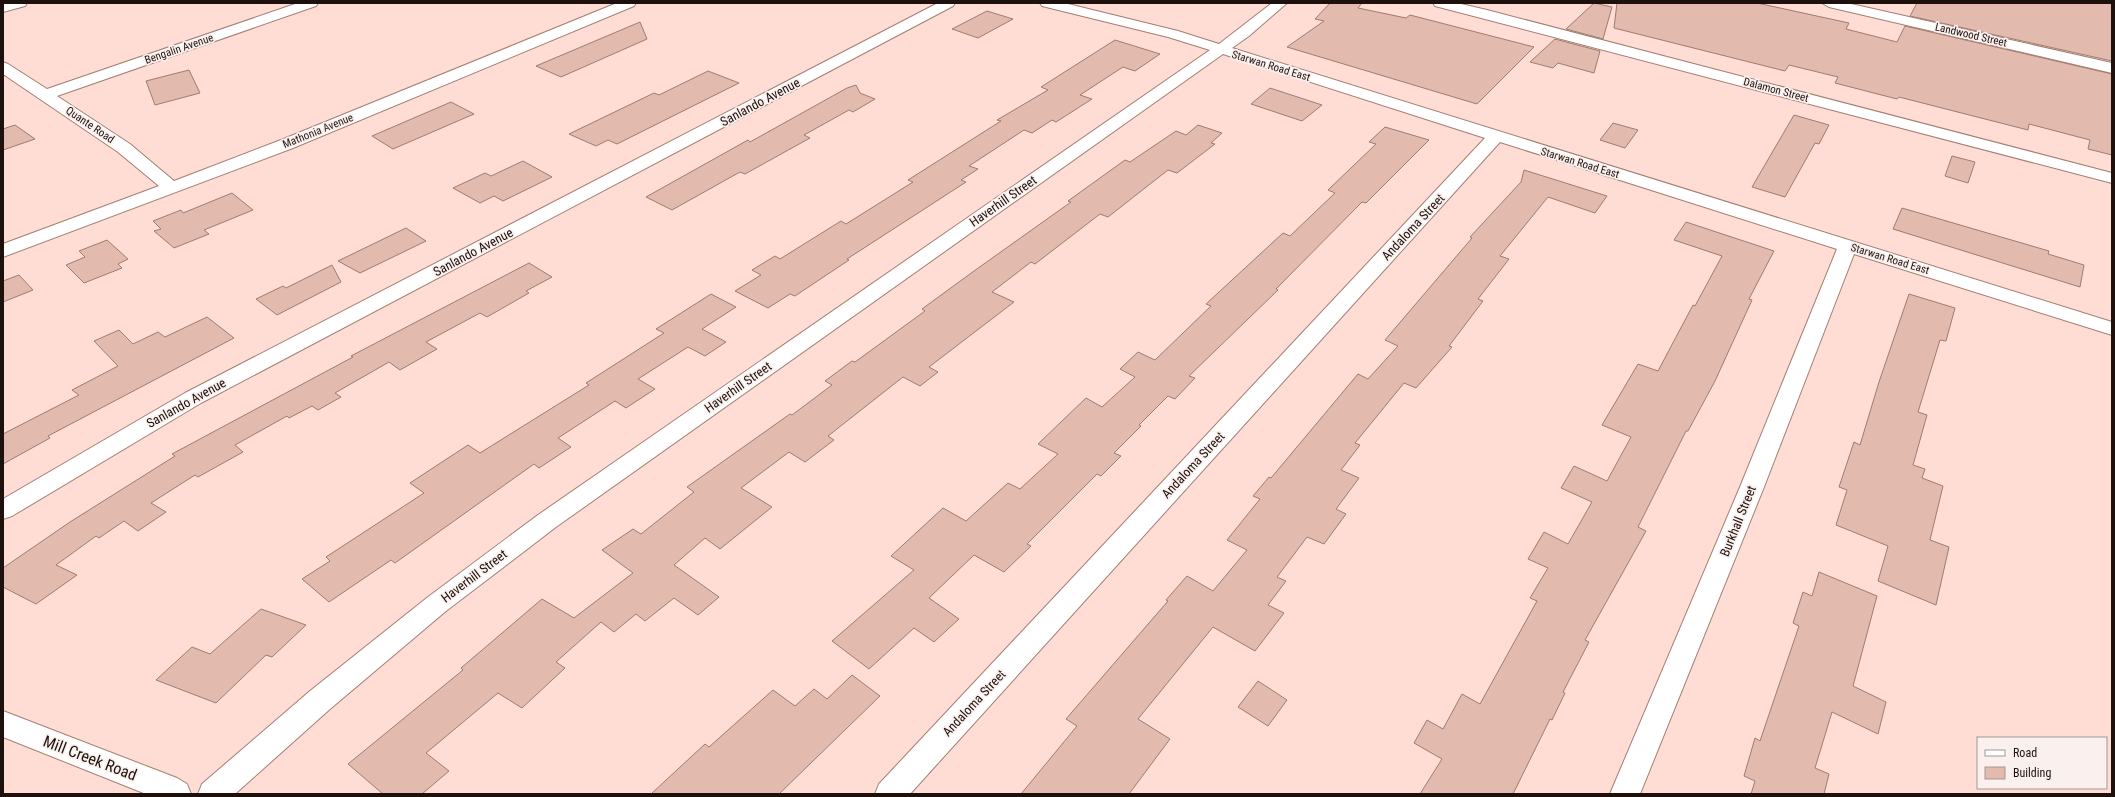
<svg xmlns="http://www.w3.org/2000/svg" width="2115" height="797" font-family="'Roboto Condensed',sans-serif">
<rect width="100%" height="100%" fill="#ffddd4"/>
<g fill="#e2baae" stroke="#a07b70">
<path d="M1330 3H1362L1358 8 1406 18 1410 15 1534 47 1477 104 1287 47 1324 21 1315 19Z"/>
<path d="M1594 3 1612 7 1603 39 1566 29Z"/>
<path d="M1617 3H1757L1849 23 1846 29 1897 42 1905 26 2112 74V155L2088 149 2090 140 2029 124 2028 130 1899 97 1897 99 1835 83 1838 77 1789 65 1785 71 1614 28Z"/>
<path d="M1917 3H2112V61L1910 16Z"/>
<path d="M987 11 1013 19 978 38 952 29Z"/>
<path d="M640 22 647 39 561 77 536 66Z"/>
<path d="M1555 39 1600 51 1594 73 1558 63 1553 68 1530 62Z"/>
<path d="M1115 40 1160 54 1135 71 1123 67 1080 95 1092 99 1056 122 1052 120 1032 133 1024 130 969 166 978 169 961 180 966 182 847 259 849 260 795 296 790 294 768 308 735 291 761 275 752 270 775 256 780 259 841 221 846 224 913 182 908 180 1001 121 997 120 1048 90 1041 87Z"/>
<path d="M189 70 200 93 155 105 146 81Z"/>
<path d="M708 71 739 83 617 144 608 140 596 146 569 134 654 93 659 95Z"/>
<path d="M856 85 860 93 875 99 853 112 849 110 804 135 810 138 745 174 740 172 672 210 646 197 748 140 750 142 847 88Z"/>
<path d="M1270 88 1322 105 1302 121 1251 104Z"/>
<path d="M451 102 474 114 393 149 372 136Z"/>
<path d="M1794 115 1829 125 1819 144 1815 143 1785 197 1752 187Z"/>
<path d="M1613 123 1638 130 1625 148 1600 140Z"/>
<path d="M15 125 35 139 3 150V129Z"/>
<path d="M1198 125 1222 133 1211 143 1215 144 1177 173 1168 170 1108 217 1100 214 1035 264 1031 262 992 292 1014 302 929 367 938 372 920 386 903 377 828 436 834 440 805 462 789 452 741 488 772 507 720 549 705 538 674 565 719 597 698 615 674 598 645 621 636 614 614 632 601 622 556 662 565 668 522 708 498 693 426 753 449 771 422 794H383L348 764 463 670 461 668 542 599 574 618 633 573 602 550 633 529 641 534 694 492 687 487 790 414 792 415 832 385 825 381 852 361 855 362 925 311 922 309 974 271 1071 202 1068 201 1125 160 1130 162 1176 131 1186 135Z"/>
<path d="M1385 127 1429 140 1366 203 1362 202 1276 289 1278 290 1189 376 1195 378 1175 399 1168 396 1139 425 1141 426 1114 453 1121 456 1101 476 1097 474 1027 544 1031 546 1004 572 974 555 929 598 959 619 934 642 914 628 869 669 832 641 914 570 891 556 943 508 966 521 1008 483 1020 489 1058 454 1038 444 1086 398 1102 407 1135 377 1120 369 1138 352 1155 360 1211 306 1206 304 1283 233 1290 236 1335 193 1328 190 1376 144 1369 142Z"/>
<path d="M1952 156 1975 162 1968 183 1945 176Z"/>
<path d="M523 161 552 177 503 201 494 196 480 203 453 188 485 173 491 176Z"/>
<path d="M1524 170 1607 196 1595 213 1548 197 1500 256 1509 259 1478 299 1483 301 1449 346 1452 347 1416 388 1404 383 1355 443 1360 445 1341 470 1359 478 1336 509 1346 514 1324 544 1307 537 1277 577 1286 581 1268 605 1284 613 1255 651 1213 627 1138 719 1170 739 1129 794H1021L1077 726 1066 719 1168 601 1166 600 1187 576 1213 591 1247 550 1227 540 1260 499 1253 496 1269 477 1271 478 1358 374 1368 379 1398 346 1385 340 1472 238 1470 237 1521 182Z"/>
<path d="M232 193 253 210 204 230 209 234 174 248 154 231 161 229 153 221 181 210 183 213Z"/>
<path d="M1902 208 2049 251 2048 254 2084 265 2080 287 1893 229Z"/>
<path d="M1686 222 1774 251 1749 299 1752 300 1715 381 1688 431H1686L1638 527 1646 531 1585 640 1589 642 1563 692 1565 693 1552 720 1550 719 1513 794H1420L1442 759 1414 743 1427 720 1443 729 1462 694 1480 704 1537 601 1530 598 1548 568 1528 559 1544 532 1568 544 1592 502 1561 488 1574 466 1607 481 1631 437 1602 425 1638 364 1658 371 1693 305 1695 306 1722 256 1674 240Z"/>
<path d="M406 228 426 241 360 273 338 261Z"/>
<path d="M107 240 128 259 118 264 122 268 84 283 66 265 85 257 79 251Z"/>
<path d="M529 263 552 277 526 291 529 293 487 317 480 313 426 342 437 349 400 370 389 362 335 393 341 397 318 410 312 406 289 418 287 416 235 445 243 452 198 477 195 475 151 503 166 512 138 531 124 521 99 538 96 536 56 565 77 575 36 604 3 587V568L70 522 175 456 172 454 353 357 351 356Z"/>
<path d="M332 265 341 282 277 315 256 299 283 286 286 288Z"/>
<path d="M19 275 33 290 3 302V281Z"/>
<path d="M711 294 736 307 702 329 726 342 705 356 688 347 638 379 655 389 626 408 615 401 558 438 571 447 539 468 534 464 395 563 391 560 329 602 302 579 330 561 326 557 424 493 410 483 468 445 480 453 589 385 586 383 664 333 656 329Z"/>
<path d="M1909 294 1955 308 1946 341 1940 340 1918 412 1927 415 1913 465 1925 469 1922 478 1943 486 1930 540 1949 547 1936 605 1878 581 1888 546 1836 525 1847 490 1839 487 1854 442 1860 445 1879 382Z"/>
<path d="M207 317 234 338 48 436 50 438 3 464V434L79 395 72 390 118 366 94 341 119 330 133 344 158 332 165 337Z"/>
<path d="M1819 572 1877 596 1853 686 1886 702 1878 734 1832 712 1815 768 1829 774 1824 794H1751L1755 781 1744 776 1755 738 1760 741 1799 626 1793 623 1803 592 1812 596Z"/>
<path d="M261 609 306 625 272 657 266 655 216 703 156 680 192 647 210 654Z"/>
<path d="M852 675 880 696 779 794H651L705 744 709 747 773 690 795 706 814 689 827 699Z"/>
<path d="M1258 681 1287 700 1268 726 1238 707Z"/>
</g>
<g fill="none" stroke-linecap="round" stroke-linejoin="round">
<defs>
<g id="minor">
<path d="M298 3H318L316 6 57 96 130 144 174 181 281 140 617 3H636L634 6 293 148 3 257V244L159 186 118 152 3 74V62L8 64 47 89Z"/>
<path d="M938 3H955L953 6 201 403 12 516 3 519V499L185 393Z"/>
<path d="M1040 3H1064L1178 31 1219 44 1272 3H1287L1249 36 1232 48 2112 322V335L1854 254 1764 487 1640 794H1610L1740 487 1837 249 1500 142 910 794H875L879 784 1485 138 1223 54 556 527 446 611 330 709 235 794H198L202 784 310 691 428 597 538 515 1210 50 1168 37 1042 6Z"/>
<path d="M1433 3H1457L1487 10 2112 173V183L1435 6Z"/>
<path d="M1822 3H1847L2112 63V73L1829 7Z"/>
<path d="M3 711 177 778 187 784 191 794H146L3 737Z"/>
</g>
<path id="tertiary" d="M27 3 25 6 3 12V4Z"/>
</defs>
<use href="#minor" stroke="#a37e72" stroke-width="2"/>
<use href="#tertiary" stroke="#a37e72" stroke-width="2"/>
<use href="#minor" fill="#fff" fill-rule="evenodd"/>
<use href="#tertiary" fill="#fff" fill-rule="evenodd"/>
</g>
<g text-anchor="middle" dominant-baseline="central" stroke-width="3.5" stroke-linejoin="round" paint-order="stroke">
<g font-size="11" fill="#1e100c" stroke="#faf1ee">
<text transform="translate(1971 35) rotate(13)">Landwood Street</text>
<text transform="translate(179 49) rotate(-19)">Bengalin Avenue</text>
<text transform="translate(1271 66) rotate(17)">Starwan Road East</text>
<text transform="translate(1776 90) rotate(15)">Dalamon Street</text>
<text transform="translate(90 125) rotate(34)">Quante Road</text>
<text transform="translate(318 131) rotate(-22)">Mathonia Avenue</text>
<text transform="translate(1580 163) rotate(17)">Starwan Road East</text>
<text transform="translate(1890 259) rotate(17)">Starwan Road East</text>
</g>
<g font-size="13" fill="#1e100c" stroke="#faf1ee">
<text transform="translate(760 102) rotate(-28)">Sanlando Avenue</text>
<text transform="translate(1003 201) rotate(-35)">Haverhill Street</text>
<text transform="translate(1413 227) rotate(-47)">Andaloma Street</text>
<text transform="translate(473 252) rotate(-28)">Sanlando Avenue</text>
<text transform="translate(738 387) rotate(-35)">Haverhill Street</text>
<text transform="translate(186 403) rotate(-29)">Sanlando Avenue</text>
<text transform="translate(1193 465) rotate(-47)">Andaloma Street</text>
<text transform="translate(1738 521) rotate(-68)">Burkhall Street</text>
<text transform="translate(474 576) rotate(-37)">Haverhill Street</text>
<text transform="translate(974 703) rotate(-47)">Andaloma Street</text>
</g>
<g font-size="16" fill="#1e100c" stroke="#faf1ee">
<text transform="translate(90 758) rotate(21)">Mill Creek Road</text>
</g>
</g>
<rect width="2115" height="797" fill="none" stroke="#1e100c" stroke-width="8"/>
<rect x="1977" y="737" width="130" height="52" fill="#faf1ee" stroke="#a29794"/>
<rect x="1985" y="750" width="20" height="6" fill="#ffffff" stroke="#a29794"/>
<text x="2013" y="757" font-size="12" fill="#1e100c">Road</text>
<rect x="1985" y="767" width="20" height="12" fill="#e2baae" stroke="#a29794"/>
<text x="2013" y="777" font-size="12" fill="#1e100c">Building</text>
</svg>
